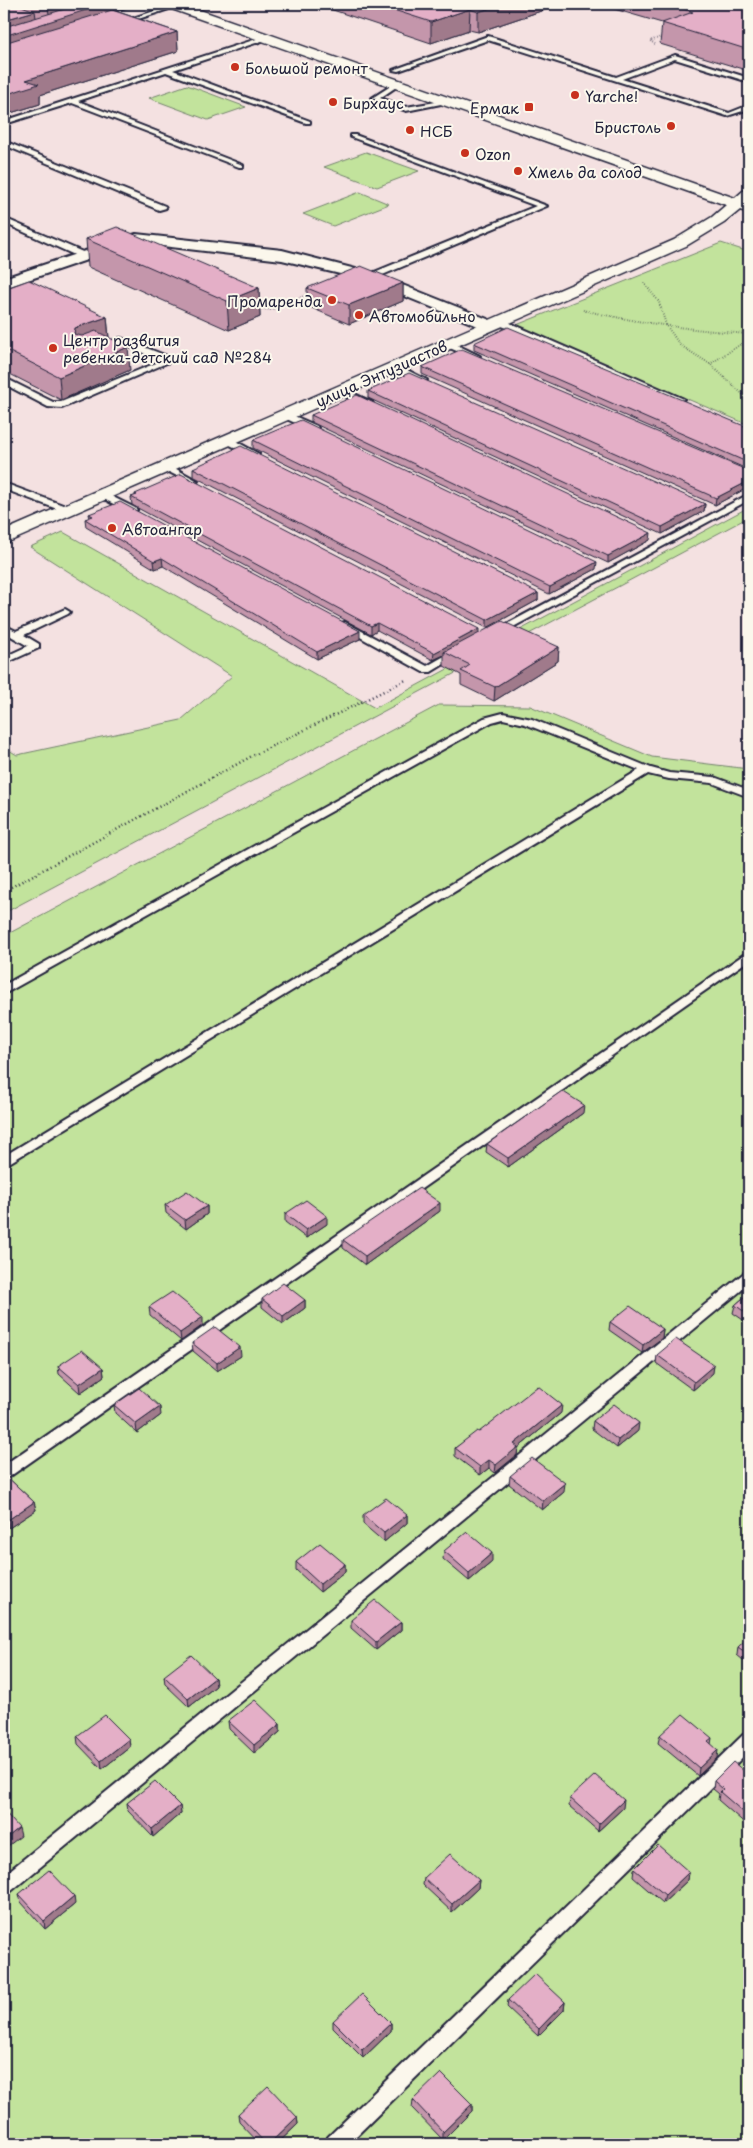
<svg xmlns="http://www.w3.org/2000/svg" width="753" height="2148" font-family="'Playpen Sans',sans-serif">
<rect width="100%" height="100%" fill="#f4e1e1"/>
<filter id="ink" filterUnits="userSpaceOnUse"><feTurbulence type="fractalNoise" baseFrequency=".02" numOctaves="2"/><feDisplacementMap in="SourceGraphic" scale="10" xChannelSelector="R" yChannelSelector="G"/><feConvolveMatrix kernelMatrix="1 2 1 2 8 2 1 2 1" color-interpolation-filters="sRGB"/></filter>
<g filter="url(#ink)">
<g fill="#c2e39c" stroke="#72826c">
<path d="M187 85 246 107 208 120 149 98Z"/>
<path d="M366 152 419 171 377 187 324 167Z"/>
<path d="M360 192 389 204 333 226 303 214Z"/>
<path d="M721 243 749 252V425L514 326Z"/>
<path d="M749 507V517L4 913V747L17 755 181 720 232 676 30 547 63 532 375 708Z"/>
<path d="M439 705 530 706 652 757 749 769V2144H4V936Z"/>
</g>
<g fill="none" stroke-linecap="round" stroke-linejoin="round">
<defs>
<g id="lane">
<path d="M126 4H135L97 16 94 14Z"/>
<path d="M176 4H184L123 24 118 23Z"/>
<path d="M266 36 268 39 173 70 310 121V123H306L166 72 78 101 243 165V167H239L72 103 8 123 4 127V121Z"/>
<path d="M488 36 616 77 675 55 749 78V82L675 59 622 79 729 113 749 105V109L727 116 488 40 398 71 393 70Z"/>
<path d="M397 82 399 83V85L380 98 406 107 448 100 451 102 406 111 372 98Z"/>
<path d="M351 135H355L547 206 373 279H367V275L536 206 351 137Z"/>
<path d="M4 141 165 206 166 208 159 210 4 145Z"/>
<path d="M4 218 85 253 86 255 79 257 4 223Z"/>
<path d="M495 319H501L684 399 677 401 495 323Z"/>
<path d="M121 338 167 356 169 362 62 408 48 407 4 384V379H7L53 402H61L161 361 121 343 100 349 96 347Z"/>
<path d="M445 342H451L480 356 473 358 445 346Z"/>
<path d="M393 366H399L427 380 420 382 393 370Z"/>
<path d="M342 388 372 402 373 404 366 406 339 393V389Z"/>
<path d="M285 412 317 426 318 428 311 430 282 417 281 415Z"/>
<path d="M224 438H230L259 454 252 456 224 442Z"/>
<path d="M163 465H169L198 481 191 483 163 469Z"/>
<path d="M4 483 71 508 73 510 65 512 4 489Z"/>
<path d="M103 492 135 508 137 510 129 512 100 497 98 495Z"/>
<path d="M749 494V500L500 634 497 635 492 632Z"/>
<path d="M65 609 70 612 68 614 24 635 39 644V648L4 664V657L28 646 4 632V625L16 631Z"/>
<path d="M345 622 427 666 455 650H463L464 652 431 672H423L342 627V623Z"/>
<path d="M503 713 532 719 651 768 669 773 714 777 749 790V797L712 783 669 779 648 774 4 1166V1156L639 770 525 724 503 719 492 722 4 994V985L484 718Z"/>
<path d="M749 951V960L9 1477 4 1479V1465Z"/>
<path d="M749 1272V1284L10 1892 4 1894V1875L744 1273Z"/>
<path d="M749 1733V1751L348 2144H326L328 2137 743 1735Z"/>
</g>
<path id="street" d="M136 234 282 250 375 274 495 322 497 325 495 328H483L365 280 282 260 137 243 4 288V278Z"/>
<path id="secondary" d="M164 4H183L735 198 743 191 749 189V213L740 210 724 223 686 246 4 544V531L674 240 712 217 726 205 166 7Z"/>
</defs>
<use href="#lane" stroke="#22223b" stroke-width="4"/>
<use href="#street" stroke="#22223b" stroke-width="4"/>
<use href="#secondary" stroke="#22223b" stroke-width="3"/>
<g stroke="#22223b" stroke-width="2" stroke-dasharray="0.5 2" stroke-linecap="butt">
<path d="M655 44 650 41 664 36"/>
<path d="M644 283 659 302 666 325 680 345 710 364 749 400"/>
<path d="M258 308 271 310 311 293"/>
<path d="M583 310C638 323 693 330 749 334"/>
<path d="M710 364 749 339"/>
</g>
<path stroke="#22223b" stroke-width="2.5" stroke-dasharray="1 3" stroke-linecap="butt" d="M4 891 252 756 406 680"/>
<use href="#lane" fill="#fbf7ec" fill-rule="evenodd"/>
<use href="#street" fill="#fbf7ec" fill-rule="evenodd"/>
<use href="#secondary" fill="#fbf7ec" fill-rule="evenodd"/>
</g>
<g fill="#c496ab" stroke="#22223b">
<path d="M4 4H113V10L177 32 178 51 40 95V104L4 115Z"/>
<path d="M315 4H562L478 32 469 30 431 43Z"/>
<path d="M597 4H749V71L660 44 662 23Z"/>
<path d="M86 239 259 288 260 317 229 330 88 267Z"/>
<path d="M403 283V301L349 324 307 306V288Z"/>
<path d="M4 289 107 317 109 337 130 370 61 400 4 371Z"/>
<path d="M474 343 749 428V470L474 350Z"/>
<path d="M422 367 749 471V487L715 505 422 374Z"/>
<path d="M368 391 705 504 704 511 662 534 368 398Z"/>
<path d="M311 415 650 540 608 563 311 422Z"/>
<path d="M253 440 596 569 549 594 253 448Z"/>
<path d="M193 468 538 593V600L487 628 193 476Z"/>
<path d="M135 494 479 633 559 647 558 661 494 701 461 685V675L444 666V655L433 660 377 630 371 634 132 505 131 497 135 496Z"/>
<path d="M89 514 360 639 317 659 163 566 155 569 86 527 85 519 90 518Z"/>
<path d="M583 1113 508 1167 486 1152 487 1144Z"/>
<path d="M165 1205 207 1206V1214L186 1229 166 1213Z"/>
<path d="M440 1211 365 1265 343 1248V1240Z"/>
<path d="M285 1214 327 1224 306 1238 285 1222Z"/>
<path d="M749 1293V1324L733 1313 735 1305Z"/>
<path d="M262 1299 305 1300V1308L283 1324 262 1307Z"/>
<path d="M149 1307 203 1325 181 1341 150 1315Z"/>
<path d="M610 1322 663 1329 662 1338 642 1353 609 1330Z"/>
<path d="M192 1343 241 1356 217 1371 193 1351Z"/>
<path d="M657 1355 713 1373 693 1390 656 1363Z"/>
<path d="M58 1366 103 1368 104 1376 80 1393 59 1374Z"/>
<path d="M114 1405 161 1415 137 1433 115 1413Z"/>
<path d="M561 1413 518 1448 517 1455 495 1473 489 1468 480 1475 455 1456V1448L479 1432Z"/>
<path d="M593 1421 638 1431 617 1448 592 1429Z"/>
<path d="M4 1474 34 1502 36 1510 9 1528 4 1523Z"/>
<path d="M510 1476 564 1492 542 1510 509 1484Z"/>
<path d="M363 1515H407V1523L384 1542 363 1524Z"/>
<path d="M444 1551 492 1562 469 1581 443 1559Z"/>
<path d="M296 1562 345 1564V1572L320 1592 296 1570Z"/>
<path d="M351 1620 401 1622V1630L376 1650 351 1628Z"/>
<path d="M749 1637V1665L737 1655 738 1647Z"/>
<path d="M164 1676 215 1678 216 1686 189 1707 165 1684Z"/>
<path d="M228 1721 280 1724V1732L254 1753 229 1729Z"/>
<path d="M660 1735 712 1738 711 1744 717 1758 698 1776 658 1743Z"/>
<path d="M77 1736 129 1739 130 1747 102 1769 78 1744Z"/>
<path d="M749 1775V1825L748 1826 718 1800 719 1794 713 1789 714 1781Z"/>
<path d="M570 1798 623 1808 598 1831 569 1806Z"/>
<path d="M127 1803 180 1806 181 1813 153 1837 128 1811Z"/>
<path d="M634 1869 689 1872 688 1880 663 1903 633 1877Z"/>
<path d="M424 1878 479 1880 478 1888 452 1912 423 1885Z"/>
<path d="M19 1894 75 1904 45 1929 21 1902Z"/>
<path d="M508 2000 565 2002 564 2010 538 2036 507 2007Z"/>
<path d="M333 2021 391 2023V2031L363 2058 333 2028Z"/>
<path d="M413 2100 472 2104V2111L443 2140 412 2108Z"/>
<path d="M238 2114 297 2117 298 2124 277 2144H260L239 2122Z"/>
</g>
<g fill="#a07a8b" stroke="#22223b">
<path d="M59 4H113L114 20 4 55V20L35 11 37 25 50 21 48 7Z"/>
<path d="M503 4H562L478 32V12Z"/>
<path d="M470 9 469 30 431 43V22Z"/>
<path d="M177 32 178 51 40 95V104L4 115V95L26 80Z"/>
<path d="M403 283V301L349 324V305Z"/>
<path d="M259 288 260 317 229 330 227 301Z"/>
<path d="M107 317 109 340 76 357 74 334 75 328Z"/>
<path d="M128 347 130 370 61 400 59 377Z"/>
<path d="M749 481V487L715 505 716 498Z"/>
<path d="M705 504 704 511 662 534V527Z"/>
<path d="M651 533 650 540 608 563V556Z"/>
<path d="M162 558 163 566 155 569 154 561Z"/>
<path d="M597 562 596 569 549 594 550 587Z"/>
<path d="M538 593V600L487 628V620Z"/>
<path d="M377 623V630L371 634V626Z"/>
<path d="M479 629V636L444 652V655L433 660 434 653Z"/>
<path d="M360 631V639L317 659V652Z"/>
<path d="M559 647 558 661 494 701 495 687Z"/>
<path d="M584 1105 583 1113 508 1167V1158Z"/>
<path d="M440 1203V1211L365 1265V1256Z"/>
<path d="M207 1206V1214L186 1229 185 1220Z"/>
<path d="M327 1216V1224L306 1238V1230Z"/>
<path d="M305 1300V1308L283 1324V1316Z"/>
<path d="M203 1317V1325L181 1341 180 1333Z"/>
<path d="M663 1329 662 1338 642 1353 643 1345Z"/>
<path d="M240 1347 241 1356 217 1371V1363Z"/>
<path d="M714 1365 713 1373 693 1390 694 1382Z"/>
<path d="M103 1368 104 1376 80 1393 79 1384Z"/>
<path d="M562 1405 561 1413 518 1448 517 1455 495 1473 496 1465 514 1444Z"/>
<path d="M160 1407 161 1415 137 1433 136 1424Z"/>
<path d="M639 1423 638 1431 617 1448 618 1440Z"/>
<path d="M489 1460V1468L480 1475V1467Z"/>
<path d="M565 1483 564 1492 542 1510 543 1501Z"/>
<path d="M34 1502 36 1510 9 1528 8 1520Z"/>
<path d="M407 1515V1523L384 1542V1533Z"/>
<path d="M492 1553V1562L469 1581V1573Z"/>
<path d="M345 1564V1572L320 1592V1584Z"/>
<path d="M401 1622V1630L376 1650V1642Z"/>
<path d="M215 1678 216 1686 189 1707 188 1699Z"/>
<path d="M280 1724V1732L254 1753V1745Z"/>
<path d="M129 1739 130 1747 102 1769 101 1761Z"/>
<path d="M718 1750 717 1758 698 1776 699 1768Z"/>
<path d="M624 1800 623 1808 598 1831 599 1824Z"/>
<path d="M180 1806 181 1813 153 1837 152 1829Z"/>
<path d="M19 1828 21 1836 4 1849V1840Z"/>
<path d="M689 1872 688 1880 663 1903 665 1895Z"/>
<path d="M479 1880 478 1888 452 1912V1904Z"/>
<path d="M74 1896 75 1904 45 1929 44 1921Z"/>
<path d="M565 2002 564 2010 538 2036 539 2029Z"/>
<path d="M391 2023V2031L363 2058 362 2050Z"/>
<path d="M472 2104V2111L443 2140V2132Z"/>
<path d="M297 2117 298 2124 277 2144H269Z"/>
</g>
<g fill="#e4afc7" stroke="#22223b">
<path d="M4 4H16L35 11 4 20Z"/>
<path d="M39 4H59L48 7Z"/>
<path d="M82 4H105L4 36V27Z"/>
<path d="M375 4H503L478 12 470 9 431 22Z"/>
<path d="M666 4H749V50L662 23 693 12Z"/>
<path d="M112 10 177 32 26 80 39 84 4 95V43Z"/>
<path d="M117 227 259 288 227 301 86 239Z"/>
<path d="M361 266 403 283 349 305 307 288Z"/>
<path d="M29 280 107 317 75 328 74 334 82 336 96 331 128 347 59 377 4 349V289Z"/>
<path d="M508 327 749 428V463L474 343Z"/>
<path d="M462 349 749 471V481L716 498 422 367Z"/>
<path d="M409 373 705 504 662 527 368 391Z"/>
<path d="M357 395 651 533 608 556 311 415Z"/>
<path d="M301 420 597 562 550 587 253 440Z"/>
<path d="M241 446 538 593 487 620 193 468Z"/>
<path d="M181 474 479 629 434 653 377 623 371 626 131 497 137 495 135 494Z"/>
<path d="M120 502 360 631 317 652 162 558 154 561 85 519 93 516 89 514Z"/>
<path d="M502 621 559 647 495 687 461 671 470 665 444 652Z"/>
<path d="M562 1091 584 1105 508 1158 487 1144Z"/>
<path d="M419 1188 440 1203 365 1256 343 1240Z"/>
<path d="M187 1191 207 1206 185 1220 165 1205Z"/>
<path d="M306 1200 327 1216 306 1230 285 1214Z"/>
<path d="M283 1283 305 1300 283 1316 262 1299Z"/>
<path d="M172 1292 203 1317 180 1333 149 1307Z"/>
<path d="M749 1293V1315L735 1305Z"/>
<path d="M630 1306 663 1329 643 1345 610 1322Z"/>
<path d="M215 1327 240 1347 217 1363 192 1343Z"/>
<path d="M676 1339 714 1365 694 1382 657 1355Z"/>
<path d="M82 1350 103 1368 79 1384 58 1366Z"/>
<path d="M538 1386 562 1405 514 1444 518 1447 496 1465 489 1460 480 1467 455 1448 477 1431 479 1432Z"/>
<path d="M139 1388 160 1407 136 1424 114 1405Z"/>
<path d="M614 1404 639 1423 618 1440 593 1421Z"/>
<path d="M532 1458 565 1483 543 1501 510 1476Z"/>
<path d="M4 1474 34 1502 8 1520 4 1516Z"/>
<path d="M386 1498 407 1515 384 1533 363 1515Z"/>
<path d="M467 1532 492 1553 469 1573 444 1551Z"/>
<path d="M320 1543 345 1564 320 1584 296 1562Z"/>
<path d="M375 1600 401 1622 376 1642 351 1620Z"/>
<path d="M749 1637V1655L738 1647Z"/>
<path d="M191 1655 215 1678 188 1699 164 1676Z"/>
<path d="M255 1700 280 1724 254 1745 228 1721Z"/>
<path d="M683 1714 712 1738 708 1741 718 1750 699 1768 660 1735Z"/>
<path d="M105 1715 129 1739 101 1761 77 1736Z"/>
<path d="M733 1762 749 1775V1817L720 1792 723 1789 714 1781Z"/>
<path d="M595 1775 624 1800 599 1824 570 1798Z"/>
<path d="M155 1781 180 1806 152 1829 127 1803Z"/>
<path d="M4 1811 19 1828 4 1840Z"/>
<path d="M658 1845 689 1872 665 1895 634 1869Z"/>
<path d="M450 1854 479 1880 452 1904 424 1878Z"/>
<path d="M49 1870 74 1896 44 1921 19 1894Z"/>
<path d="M535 1974 565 2002 539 2029 508 2000Z"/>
<path d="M362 1994 391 2023 362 2050 333 2021Z"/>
<path d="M441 2073 472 2104 443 2132 413 2100Z"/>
<path d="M268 2086 297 2117 269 2144H266L238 2114Z"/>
</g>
</g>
<g fill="#c8321e" stroke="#fbf7ec" stroke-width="2">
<circle cx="235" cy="67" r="5"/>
<circle cx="575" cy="95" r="5"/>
<circle cx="333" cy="102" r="5"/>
<rect x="524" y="102" width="10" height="10" rx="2.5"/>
<circle cx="671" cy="126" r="5"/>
<circle cx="410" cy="130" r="5"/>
<circle cx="465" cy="153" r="5"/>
<circle cx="518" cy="171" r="5"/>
<circle cx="332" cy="300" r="5"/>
<circle cx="359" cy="315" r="5"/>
<circle cx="53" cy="348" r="5"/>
<circle cx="112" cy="528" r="5"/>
</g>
<g text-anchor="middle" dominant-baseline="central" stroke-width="4" stroke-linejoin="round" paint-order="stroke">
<g font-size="15" fill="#22223b" stroke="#fbf7ec" text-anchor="start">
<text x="245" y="67">Большой ремонт</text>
<text x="585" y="95">Yarche!</text>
<text x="343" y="102">Бирхаус</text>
<text x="519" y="107" text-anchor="end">Ермак</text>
<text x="661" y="126" text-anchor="end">Бристоль</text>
<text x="420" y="130">НСБ</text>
<text x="475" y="153">Ozon</text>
<text x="528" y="171">Хмель да солод</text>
<text x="322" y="300" text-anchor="end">Промаренда</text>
<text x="369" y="315">Автомобильно</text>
<text x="63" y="339">Центр развития<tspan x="63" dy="17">ребенка-детский сад №284</tspan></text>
<text x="122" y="528">Автоангар</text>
</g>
<g font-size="15" fill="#22223b" stroke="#fbf7ec">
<text transform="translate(381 373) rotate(-24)">улица Энтузиастов</text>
</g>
</g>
<rect width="753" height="2148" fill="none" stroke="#fbf7ec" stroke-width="20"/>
<rect x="10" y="10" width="733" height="2128" fill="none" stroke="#22223b" stroke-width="2" filter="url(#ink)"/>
</svg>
